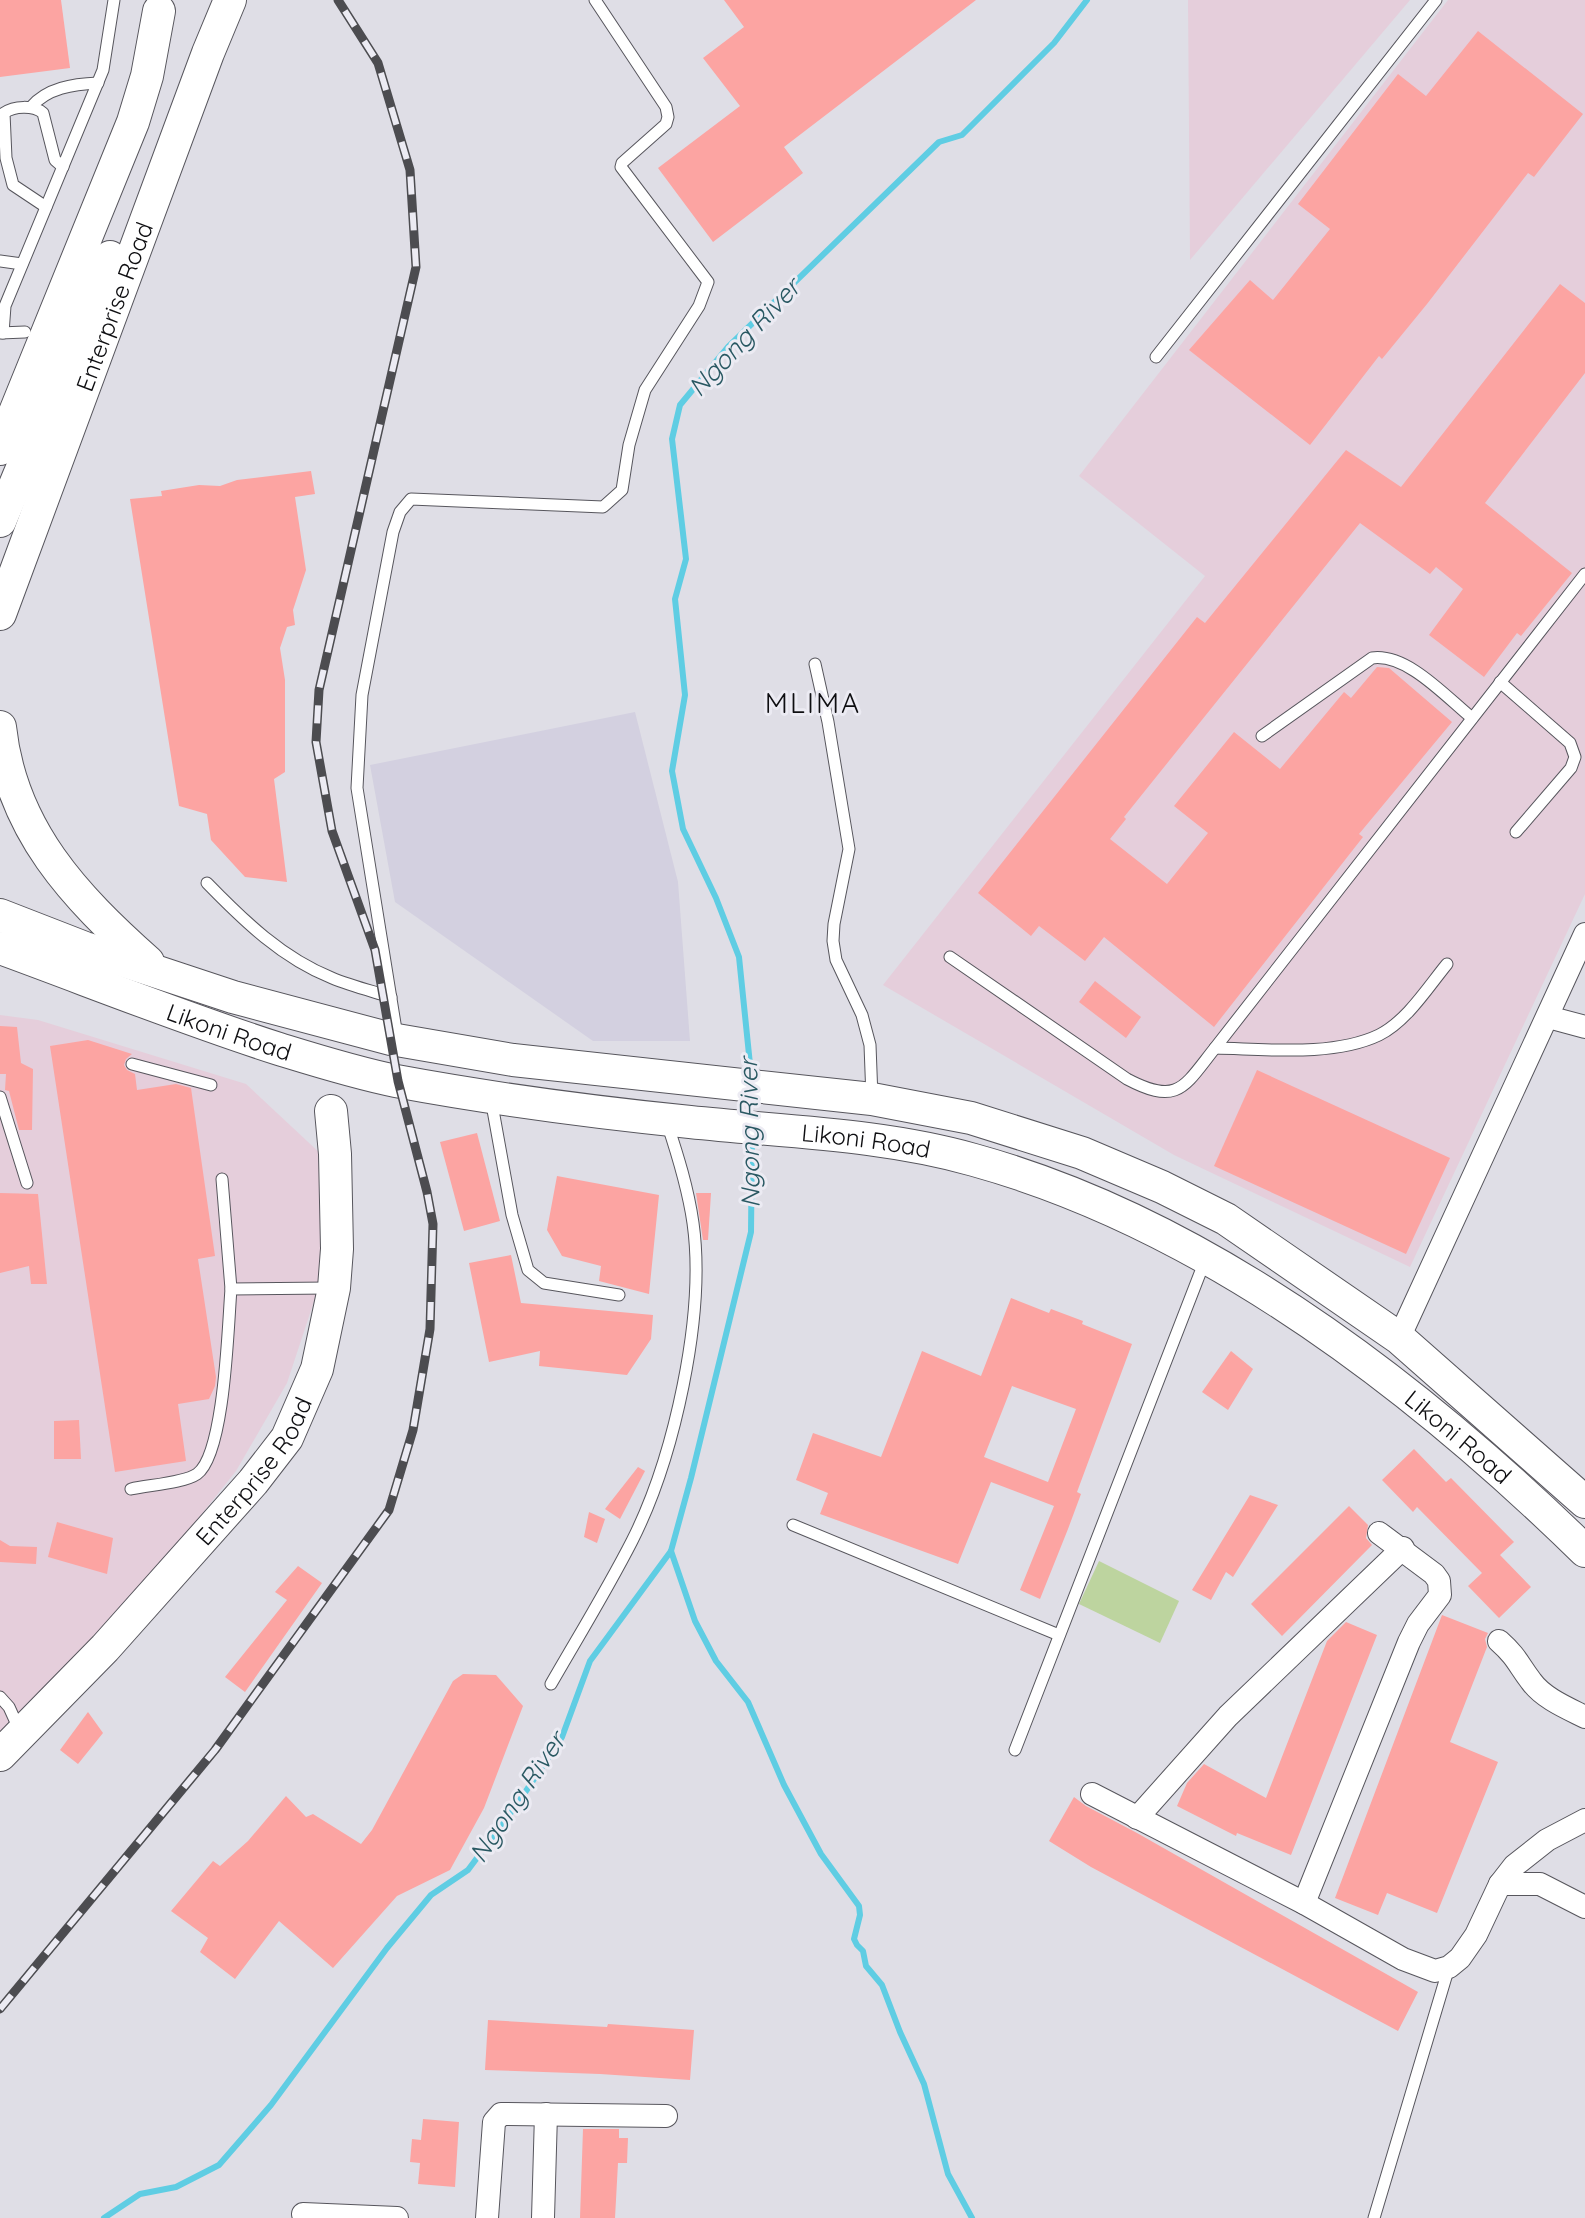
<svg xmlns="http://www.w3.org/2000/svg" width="1585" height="2218" font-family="Quicksand,sans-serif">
<rect width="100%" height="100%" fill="#dfdee6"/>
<g fill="#e5cedb">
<path d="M1188 0H1410L1190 260Z"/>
<path d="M1448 0H1585V894L1410 1267 1174 1155 883 985 1205 576 1079 476Z"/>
<path d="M0 1015 38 1020 246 1084 322 1155 321 1280 287 1383 236 1471 0 1767Z"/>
</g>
<path fill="#d3d0e0" d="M635 712 678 882 690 1041H593L395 902 370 765Z"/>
<path fill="#bdd49f" d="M1099 1561 1179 1601 1160 1643 1079 1604Z"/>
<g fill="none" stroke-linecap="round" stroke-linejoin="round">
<g stroke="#5fcde3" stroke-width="6">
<path d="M751 1074 739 957 716 898 683 829 672 771 685 695 675 599 686 559 672 439 680 405 728 347 939 142 962 135 1054 43 1087 0"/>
<path d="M671 1551 695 1621 716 1661 748 1702 784 1785 821 1854 859 1906 860 1915 854 1939 857 1945 863 1951 866 1966 882 1985 900 2032 924 2084 948 2174 972 2218"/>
<path d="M104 2218 140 2194 176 2187 219 2165 271 2105 387 1948 431 1895 468 1870 518 1803 562 1737 590 1661 671 1551 691 1478 751 1232 752 1137"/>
</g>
</g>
<g fill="#fca4a2" fill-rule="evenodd">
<path d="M0 0H61L70 68 0 77Z"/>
<path d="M724 0H976L784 147 803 173 713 242 658 168 740 106 703 58 744 27Z"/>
<path d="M1478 31 1583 114 1534 177 1528 173 1427 304 1382 359 1379 356 1310 445 1189 350 1250 280 1273 300 1330 229 1298 204 1398 74 1426 96Z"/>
<path d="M1560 284 1585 303V373L1485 503 1572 573 1521 636 1517 633 1484 677 1429 635 1463 589 1436 567 1430 574 1360 523 1124 817 1126 819 1110 839 1167 884 1208 833 1174 806 1234 732 1280 769 1344 692 1351 698 1377 667 1389 668 1452 722 1359 834 1363 837 1214 1027 1104 937 1085 961 1039 926 1031 936 978 893 1197 617 1205 623 1346 450 1401 487Z"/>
<path d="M311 471 315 494 295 497 306 570 293 610 295 625 287 627 280 648 285 680V772L274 779 287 882 245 877 211 840 207 814 179 806 130 499 162 496 161 491 199 485 220 486 237 480Z"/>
<path d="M1095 981 1141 1017 1126 1038 1079 1002Z"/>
<path d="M0 1026 17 1027 21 1063 33 1069 32 1130H19L9 1091 5 1090 6 1074H0Z"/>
<path d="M88 1040 132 1054 126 1059 124 1065 127 1070 135 1074 137 1090 176 1084 191 1088 215 1256 198 1259 216 1377 215 1386 209 1399 178 1404 186 1461 115 1472 50 1046Z"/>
<path d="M1257 1070 1450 1158 1406 1254 1214 1166Z"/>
<path d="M477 1133 500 1221 464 1231 440 1142Z"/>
<path d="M557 1176 659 1195 649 1294 599 1281 601 1266 562 1256 547 1230Z"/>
<path d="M0 1193 38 1194 47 1284H31L29 1266 0 1273Z"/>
<path d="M696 1193H711L708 1240H703Z"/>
<path d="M511 1255 521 1303 653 1315 651 1339 627 1375 539 1366 540 1351 489 1362 469 1263Z"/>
<path d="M1011 1298 1049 1313 1051 1309 1083 1321 1082 1324 1132 1344 1077 1492 1081 1494 1068 1529 1040 1599 1020 1590 1054 1506 991 1482 958 1564 820 1514 828 1493 796 1480 813 1433 881 1457 922 1351 981 1376ZM1012 1386 1076 1409 1048 1482 984 1457Z"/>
<path d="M1231 1351 1253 1369 1228 1410 1202 1392Z"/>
<path d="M79 1420 81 1459H54V1421Z"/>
<path d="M1414 1449 1446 1482 1451 1478 1514 1542 1500 1555 1531 1587 1499 1618 1468 1586 1482 1573 1417 1507 1413 1512 1382 1480Z"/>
<path d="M638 1467 645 1471 620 1519 605 1509Z"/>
<path d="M1250 1495 1278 1505 1233 1577 1226 1572 1211 1600 1192 1590Z"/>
<path d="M1349 1506 1368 1525 1366 1538 1372 1545 1282 1636 1251 1604Z"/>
<path d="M589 1512 605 1519 597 1543 584 1537Z"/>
<path d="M57 1522 113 1538 107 1574 48 1557Z"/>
<path d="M0 1540 10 1546 37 1547 36 1564 0 1562Z"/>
<path d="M298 1566 322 1583 245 1692 225 1677 287 1600 275 1592Z"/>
<path d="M1442 1615 1488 1633 1485 1639 1487 1647 1450 1742 1498 1762 1437 1913 1387 1893 1378 1915 1335 1898Z"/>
<path d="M1346 1622 1377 1635 1291 1855 1237 1833 1236 1836 1177 1806 1187 1783 1204 1764 1266 1798 1327 1641Z"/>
<path d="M463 1674 496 1675 523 1706 484 1808 450 1870 397 1896 333 1968 279 1921 235 1979 200 1952 208 1938 171 1911 213 1861 220 1866 248 1841 286 1796 306 1817 313 1814 361 1844 372 1830 453 1681Z"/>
<path d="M88 1712 103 1733 78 1764 60 1750Z"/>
<path d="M1074 1797 1086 1806 1137 1833 1418 1992 1398 2031 1091 1867 1049 1841Z"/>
<path d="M488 2020 607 2027 608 2024 694 2030 690 2080 600 2074 485 2070Z"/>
<path d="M423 2119 459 2122 455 2187 418 2184 420 2163 410 2162 412 2139 421 2140Z"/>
<path d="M583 2129H619V2138H628L627 2163H618L615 2218H580Z"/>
</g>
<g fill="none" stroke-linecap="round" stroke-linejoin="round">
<defs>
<g id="service">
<path d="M31 107C47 88 73 84 98 83"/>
<path d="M46 207 13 185 6 158 4 113C14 106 33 105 43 113L55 160 63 167"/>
<path d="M0 261 22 264"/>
<path d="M0 333 25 332"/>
<path d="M3 333 5 306 103 70 114 0"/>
<path d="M1156 357 1436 0"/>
<path d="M815 664 828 722 849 849 834 924 833 941 836 960 862 1015 870 1045 872 1098"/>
<path d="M1500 682 1570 743 1575 757 1571 768 1516 832"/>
<path d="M1262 736 1372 658C1407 653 1446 697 1472 718"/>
<path d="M207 883C244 921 282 958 332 978 351 986 372 991 391 997"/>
<path d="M950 957 1127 1079C1178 1106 1184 1087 1215 1048L1585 574"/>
<path d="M397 1036 357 788 362 695 393 532 400 512 411 499 603 507 622 490 629 445 645 390 699 306 708 282 621 167 622 163 666 124 668 117 666 107 595 0"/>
<path d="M1215 1048C1265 1049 1333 1057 1379 1035 1407 1021 1428 987 1447 964"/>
<path d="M132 1064 211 1085"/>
<path d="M0 1097 27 1183"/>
<path d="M491 1099 512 1215 528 1270 544 1283 619 1295"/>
<path d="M222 1179 231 1289"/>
<path d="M131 1489C148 1485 184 1483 197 1474 225 1454 228 1324 231 1289L329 1288"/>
<path d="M793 1525 1059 1635"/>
<path d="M551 1684C578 1637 607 1590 632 1541 674 1458 706 1315 693 1223 688 1188 678 1156 667 1123"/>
<path d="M0 1697 9 1707 19 1729"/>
<path d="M1015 1750 1204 1263"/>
<path d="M1374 2218 1449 1967"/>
</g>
<g id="minor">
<path d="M1548 1017 1585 1027"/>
<path d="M1399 1338 1585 934"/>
<path d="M1499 1641C1517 1657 1518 1664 1531 1681 1543 1698 1567 1708 1585 1717"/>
<path d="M1092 1794 1304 1903 1403 1959 1435 1971 1449 1967 1460 1958 1476 1935 1500 1884 1514 1866 1547 1840 1585 1820"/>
<path d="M1137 1818 1228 1716 1403 1548"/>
<path d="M1500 1884H1540L1585 1907"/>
<path d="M1304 1903 1409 1642 1418 1624 1440 1595 1439 1581 1434 1574 1379 1533"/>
<path d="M303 2214 397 2218"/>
<path d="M487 2218 494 2122 501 2114 666 2116"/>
<path d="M543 2218 546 2114"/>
</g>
<g id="secondary">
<path d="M0 449 133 122 147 76 159 11"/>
<path d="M0 521 110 257"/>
<path id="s1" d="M0 614 208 53 230 0"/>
<path d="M0 727C11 830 75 897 148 962"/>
<path d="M0 915 85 948 233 997 391 1039 513 1060 872 1099 971 1118 1082 1153 1162 1187 1226 1219 1399 1338 1585 1502"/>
<path id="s2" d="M0 948C93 982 185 1019 279 1049 318 1061 356 1073 396 1081 493 1099 592 1112 690 1122 785 1132 882 1134 974 1160 1205 1224 1416 1386 1585 1551"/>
<path id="s3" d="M0 1755 105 1648 253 1482 287 1438 317 1369 334 1288 337 1249 335 1154 331 1111"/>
</g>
</defs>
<use href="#service" stroke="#57565d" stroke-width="13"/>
<use href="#minor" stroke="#57565d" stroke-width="24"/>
<use href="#secondary" stroke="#57565d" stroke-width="34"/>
<use href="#service" stroke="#fff" stroke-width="11"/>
<use href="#minor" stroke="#fff" stroke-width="22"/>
<use href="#secondary" stroke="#fff" stroke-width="32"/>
<defs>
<path id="rail" d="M0 2009 215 1750 389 1510 413 1430 430 1329 433 1224 427 1192 398 1081 375 950 332 831 316 742 319 690 416 267 410 170 378 63 338 0"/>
</defs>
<use href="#rail" stroke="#4c4c50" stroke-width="9"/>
<use href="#rail" stroke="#ecebf3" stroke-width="6" stroke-dasharray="18" stroke-linecap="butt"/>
</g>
<g text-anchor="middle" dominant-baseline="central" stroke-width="6" stroke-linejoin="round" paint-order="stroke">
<g font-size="24" fill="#0e0e11" stroke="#ecebf3">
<text stroke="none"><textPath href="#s1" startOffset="328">Enterprise Road</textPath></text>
<text stroke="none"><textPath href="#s2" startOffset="244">Likoni Road</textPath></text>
<text stroke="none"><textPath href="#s2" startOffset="892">Likoni Road</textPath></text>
<text stroke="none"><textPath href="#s2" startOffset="1564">Likoni Road</textPath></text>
<text stroke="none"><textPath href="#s3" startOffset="382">Enterprise Road</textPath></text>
</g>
<g font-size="26" font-style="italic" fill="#295862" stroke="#ecebf3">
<text transform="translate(744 337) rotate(-47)">Ngong River</text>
<text transform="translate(749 1133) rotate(-91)">Ngong River</text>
<text transform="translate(517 1797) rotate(-56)">Ngong River</text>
</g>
<g font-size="28" letter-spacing="2" fill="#0e0e11" stroke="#ecebf3">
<text x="813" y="702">MLIMA</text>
</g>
</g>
</svg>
